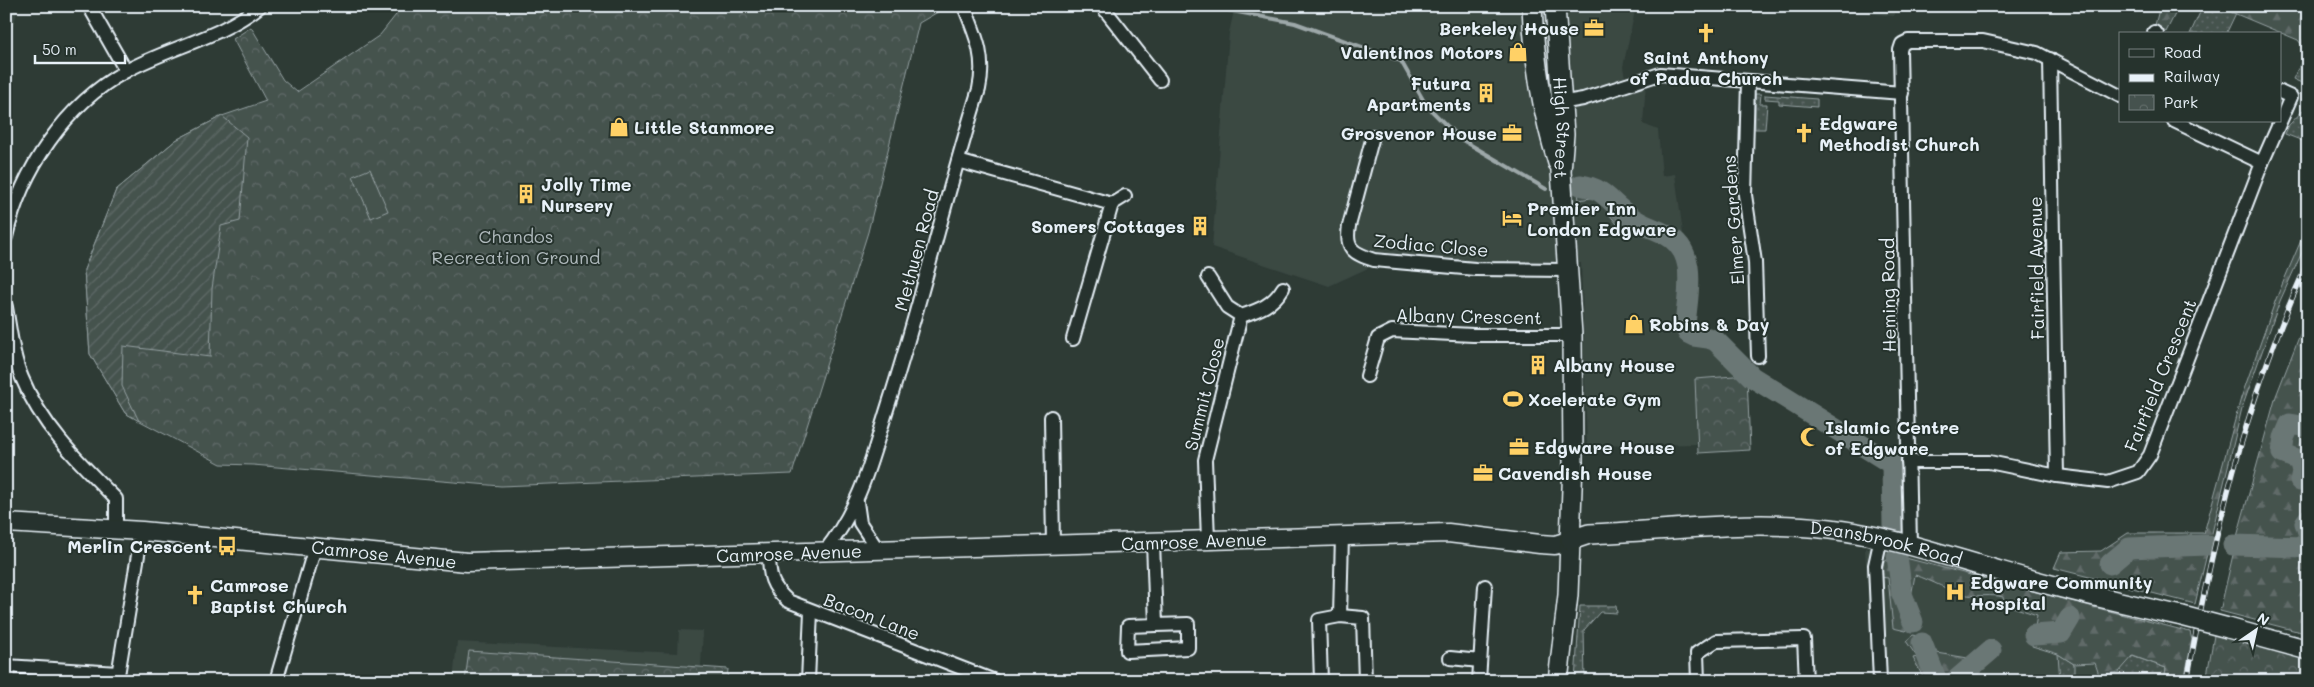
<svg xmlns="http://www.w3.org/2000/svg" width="2314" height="687" font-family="Mali,sans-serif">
<defs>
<pattern id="grass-dots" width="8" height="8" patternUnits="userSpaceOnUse" patternTransform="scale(1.25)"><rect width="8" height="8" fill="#45524e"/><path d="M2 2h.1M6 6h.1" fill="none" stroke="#606b68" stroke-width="1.8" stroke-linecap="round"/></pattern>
<pattern id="forest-firs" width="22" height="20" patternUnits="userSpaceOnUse" patternTransform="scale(1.25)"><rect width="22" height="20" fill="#45524e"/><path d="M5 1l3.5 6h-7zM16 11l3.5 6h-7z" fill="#606b68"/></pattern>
<pattern id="park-crowns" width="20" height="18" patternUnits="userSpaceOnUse" patternTransform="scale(1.25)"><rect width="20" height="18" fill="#45524e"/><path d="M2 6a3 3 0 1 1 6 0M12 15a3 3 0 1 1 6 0" fill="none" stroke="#606b68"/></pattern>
<pattern id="garden-furrows" width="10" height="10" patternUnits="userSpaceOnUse" patternTransform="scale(1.25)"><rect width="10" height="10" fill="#45524e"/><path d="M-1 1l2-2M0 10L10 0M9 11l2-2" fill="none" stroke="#606b68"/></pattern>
</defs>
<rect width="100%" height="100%" fill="#2e3b35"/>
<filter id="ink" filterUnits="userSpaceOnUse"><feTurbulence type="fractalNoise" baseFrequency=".02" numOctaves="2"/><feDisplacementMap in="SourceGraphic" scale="10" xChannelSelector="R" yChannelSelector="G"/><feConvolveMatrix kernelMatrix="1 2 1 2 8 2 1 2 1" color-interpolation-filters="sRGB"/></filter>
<g filter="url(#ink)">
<g fill="#3b4843">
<path d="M6 6H19L6 50Z"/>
<path d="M1235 6H1636L1623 67 1627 87 1646 82 1643 124 1658 130 1662 176 1675 174 1683 233 1680 331 1688 338 1714 347 1747 375 1695 379 1698 444 1587 446 1581 263 1368 268 1329 286 1212 247 1229 33Z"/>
<path d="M1804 6H1894V16Z"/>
<path d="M1865 548 1894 553 2190 632 2181 681H1873Z"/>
<path d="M679 630 703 631 700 681H453L457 642 678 653Z"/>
</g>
<g fill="url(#grass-dots)" stroke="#96a2a3">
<path d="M1541 6H1548L1554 91 1548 92Z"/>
<path d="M2203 6H2222L2236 13 2226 34H2190Z"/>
<path d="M2307 50 2308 51V86L2293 79Z"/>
<path d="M1755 94H1761L1760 104H1767L1765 129H1755Z"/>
<path d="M1765 95 1817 99V107L1779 104V100L1765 99Z"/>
<path d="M2308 105V129L2303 141 2285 134 2289 125Z"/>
<path d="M1580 606H1616L1617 613 1600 612 1584 630 1585 681H1575Z"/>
<path d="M2058 654 2074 664V676L2106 675 2132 656 2166 668 2164 681H2060Z"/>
</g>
<g fill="url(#forest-firs)" stroke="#96a2a3">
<path d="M2160 6H2179L2166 32 2155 25Z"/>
<path d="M2217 6H2308V53L2298 40Z"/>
<path d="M1576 178 1590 181 1643 218 1665 227 1689 250 1690 331 1714 334 1763 379 1781 392 1826 413 1898 462V467L1845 437 1846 433 1764 388 1714 347 1688 338 1680 331 1679 257 1663 241 1646 229 1620 228 1609 214V205L1597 197 1579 200Z"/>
<path d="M2308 224V239L2280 301 2242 408 2195 604 2054 568 2061 552 2101 551 2128 533H2204L2241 398 2276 299Z"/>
<path d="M2308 314V634L2220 611 2238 533 2276 396Z"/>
<path d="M1894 555 2190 632 2192 640 2184 681H2164L2166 668 2133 656 2119 672 2099 675 2095 663 2074 664 2058 654 2032 646 2037 615 2004 604 2003 597C1991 594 1979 597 1967 595 1948 591 1933 581 1915 575L1910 602 1918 620 1906 631 1893 628 1888 578 1880 577 1884 562Z"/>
<path d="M1913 635C1926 637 1931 641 1937 653L1968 658 1993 645 1994 651 1986 663 1973 673V681H1925L1913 658 1917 657 1906 641Z"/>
</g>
<g fill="url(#park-crowns)" stroke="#96a2a3">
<path d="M403 6H948L919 23 868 232 792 474 501 486 253 465 221 464 125 413 90 354 84 270 116 190 176 140 222 116 266 101 233 39 251 27 283 80 297 92 380 35Z"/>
<path d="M1747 375 1750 450 1698 453 1695 379Z"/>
<path d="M2216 624 2308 650V681H2206Z"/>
<path d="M469 651 728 669 727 681H465Z"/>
</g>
<path fill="url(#garden-furrows)" stroke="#96a2a3" d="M222 116 247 137 240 221 221 226 212 289 210 357 123 346 122 386 139 421 125 413 90 354 84 270 116 190 176 140Z"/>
<path fill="#45524e" stroke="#96a2a3" d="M370 169 388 211 371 218 353 176Z"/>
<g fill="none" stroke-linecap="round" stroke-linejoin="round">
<path stroke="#9da8a9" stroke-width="4" d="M1206 6 1295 23 1401 61 1426 105 1459 138 1546 189"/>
<g stroke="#6b7775" stroke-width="21">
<path d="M1580 185C1606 189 1608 201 1628 215 1641 225 1651 227 1665 234 1700 252 1687 295 1685 326L1688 333 1694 336 1708 338 1716 341 1752 377 1892 464 1893 526"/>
<path d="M2308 427 2290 424 2284 438 2282 453 2299 460 2302 471 2300 481H2308"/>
<path d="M2308 519 2305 523 2308 532"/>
<path d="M2233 545 2304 547 2308 543"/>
<path d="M1897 556 1902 594 1913 622"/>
<path d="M2110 564 2129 548 2207 545"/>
<path d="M2034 635 2061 633 2070 618"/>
<path d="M1922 643 1937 681"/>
<path d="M1955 681 1991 650"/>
</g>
<defs>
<g id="street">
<path d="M89 6 126 71"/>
<path d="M1102 6 1160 80"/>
<path d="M2154 32 2157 34"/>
<path d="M2050 59 2057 476"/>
<path d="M1748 82 1745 195 1755 262 1758 356"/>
<path d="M1554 104 1583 99 1660 74 1902 93"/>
<path d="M1373 136 1349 226C1345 249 1353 253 1374 260L1475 269 1567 270"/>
<path d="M958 161 1112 204 1073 339"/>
<path d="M2262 163 2291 97 2280 92"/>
<path d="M1112 204 1125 196"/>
<path d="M6 237C21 170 66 104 126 71 170 47 220 38 260 6"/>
<path d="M1208 277 1227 307 1241 316C1259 310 1273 305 1283 288"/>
<path d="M6 307C10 330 13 357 22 378 42 427 80 463 116 499V529"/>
<path d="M1367 376 1378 338 1392 331 1473 335H1572"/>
<path d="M1051 417 1053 545"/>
<path d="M1908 462H1989L2057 476 2108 482 2138 472 2150 455 2262 163 2174 121"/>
<path d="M857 502 860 523 878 550"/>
<path d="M1208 540 1205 460 1241 316"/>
<path d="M1153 542 1156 625 1128 626 1127 651 1188 648V624L1156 625"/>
<path d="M1910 545 1900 50 1902 44 1908 41H1983L2037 53 2120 96"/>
<path d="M825 551C861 506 871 460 888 406 922 301 946 194 979 89 986 57 976 36 964 6"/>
<path d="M769 553C769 576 771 586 788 601L995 681"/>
<path d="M1340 616 1342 535"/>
<path d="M1450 658 1480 661"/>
<path d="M6 666 118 673"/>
<path d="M117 681 142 531"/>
<path d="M276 681 315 547"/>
<path d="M808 681 811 611"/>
<path d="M1321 681 1319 620 1340 616 1363 618 1365 681"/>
<path d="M1479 681 1485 586"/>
<path d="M1698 681 1697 653 1716 641 1804 639 1806 681"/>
<path d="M1880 681 1875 565 1881 538"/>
</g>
<path id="secondary" d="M6 523 142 531 467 562 1448 533 1540 544 1555 545 1571 540"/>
<g id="primary">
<path d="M1532 6C1534 60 1542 112 1558 163"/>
<path id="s1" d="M1555 6 1564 134 1561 171 1572 335 1573 462 1568 595 1558 681"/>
<path id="s2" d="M1571 540 1589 534C1669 531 1750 519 1830 529 1889 536 1946 556 2003 572 2062 589 2122 603 2182 616"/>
<path d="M2228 628 2308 650"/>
</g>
</defs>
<use href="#street" stroke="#e8f1f8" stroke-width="16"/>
<use href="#secondary" stroke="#e8f1f8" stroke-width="21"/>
<use href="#primary" stroke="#e8f1f8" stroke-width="22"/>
<use href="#street" stroke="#26332d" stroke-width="12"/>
<use href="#secondary" stroke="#26332d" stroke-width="18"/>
<use href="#primary" stroke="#26332d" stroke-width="19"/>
<defs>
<path id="rail" d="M2187 681C2213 537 2247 395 2308 262"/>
</defs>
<use href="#rail" stroke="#e8f1f8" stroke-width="5.5"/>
<use href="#rail" stroke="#26332d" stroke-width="4" stroke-dasharray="11" stroke-linecap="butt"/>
<defs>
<path id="primary-bridge" d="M2182 616 2228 628"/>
</defs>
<use href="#primary-bridge" stroke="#e8f1f8" stroke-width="22" stroke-linecap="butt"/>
<use href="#primary-bridge" stroke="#26332d" stroke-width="19"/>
</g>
</g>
<defs>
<symbol id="office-bare" viewBox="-9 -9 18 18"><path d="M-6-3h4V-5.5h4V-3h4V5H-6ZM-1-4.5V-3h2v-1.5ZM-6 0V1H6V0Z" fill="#ffd166" stroke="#26332d" stroke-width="2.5" paint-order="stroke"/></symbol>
<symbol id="church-bare" viewBox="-9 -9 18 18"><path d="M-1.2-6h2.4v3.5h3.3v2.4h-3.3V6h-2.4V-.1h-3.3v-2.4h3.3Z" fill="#ffd166" stroke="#26332d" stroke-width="2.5" paint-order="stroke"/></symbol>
<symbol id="shop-bare" viewBox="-9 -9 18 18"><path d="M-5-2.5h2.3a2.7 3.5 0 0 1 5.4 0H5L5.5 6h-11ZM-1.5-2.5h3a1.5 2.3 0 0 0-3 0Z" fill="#ffd166" stroke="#26332d" stroke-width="2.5" paint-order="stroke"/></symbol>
<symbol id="building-bare" viewBox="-9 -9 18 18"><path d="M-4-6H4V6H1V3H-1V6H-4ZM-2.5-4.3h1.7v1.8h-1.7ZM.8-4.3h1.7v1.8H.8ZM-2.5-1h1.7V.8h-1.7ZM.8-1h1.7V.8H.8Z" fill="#ffd166" stroke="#26332d" stroke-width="2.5" paint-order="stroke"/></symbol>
<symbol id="hotel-bare" viewBox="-9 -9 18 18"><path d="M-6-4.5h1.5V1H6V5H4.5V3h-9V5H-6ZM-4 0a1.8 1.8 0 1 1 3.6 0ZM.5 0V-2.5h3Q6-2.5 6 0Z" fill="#ffd166" stroke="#26332d" stroke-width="2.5" paint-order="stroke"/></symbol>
<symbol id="stadium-bare" viewBox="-9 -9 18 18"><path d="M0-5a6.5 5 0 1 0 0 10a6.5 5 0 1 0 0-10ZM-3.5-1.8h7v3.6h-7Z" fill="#ffd166" stroke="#26332d" stroke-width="2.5" paint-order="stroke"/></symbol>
<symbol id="mosque-bare" viewBox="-9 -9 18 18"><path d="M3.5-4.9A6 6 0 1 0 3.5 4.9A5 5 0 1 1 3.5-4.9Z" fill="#ffd166" stroke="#26332d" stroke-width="2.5" paint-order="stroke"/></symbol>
<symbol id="bus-bare" viewBox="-9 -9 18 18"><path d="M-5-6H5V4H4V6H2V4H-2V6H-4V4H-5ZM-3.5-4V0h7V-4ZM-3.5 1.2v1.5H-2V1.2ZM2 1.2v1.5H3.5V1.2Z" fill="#ffd166" stroke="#26332d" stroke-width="2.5" paint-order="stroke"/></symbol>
<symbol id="hospital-bare" viewBox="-9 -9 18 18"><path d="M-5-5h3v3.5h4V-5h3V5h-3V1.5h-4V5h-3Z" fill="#ffd166" stroke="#26332d" stroke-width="2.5" paint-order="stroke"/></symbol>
</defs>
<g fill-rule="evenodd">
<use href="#office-bare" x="1580" y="14" width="28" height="28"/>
<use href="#church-bare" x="1692" y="19" width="28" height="28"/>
<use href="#shop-bare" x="1504" y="38" width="28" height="28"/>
<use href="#building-bare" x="1472" y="79" width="28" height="28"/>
<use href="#shop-bare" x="605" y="113" width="28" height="28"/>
<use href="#office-bare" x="1498" y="119" width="28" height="28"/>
<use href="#church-bare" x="1790" y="119" width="28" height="28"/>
<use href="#building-bare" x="512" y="180" width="28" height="28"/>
<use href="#hotel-bare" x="1498" y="204" width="28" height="28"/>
<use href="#building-bare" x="1186" y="212" width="28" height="28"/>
<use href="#shop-bare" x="1620" y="310" width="28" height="28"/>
<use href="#building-bare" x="1524" y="351" width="28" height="28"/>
<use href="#stadium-bare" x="1499" y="385" width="28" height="28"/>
<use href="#mosque-bare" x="1796" y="423" width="28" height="28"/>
<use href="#office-bare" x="1505" y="433" width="28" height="28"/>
<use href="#office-bare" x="1469" y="459" width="28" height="28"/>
<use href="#bus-bare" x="213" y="532" width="28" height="28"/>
<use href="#hospital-bare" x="1941" y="578" width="28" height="28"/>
<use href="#church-bare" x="181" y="581" width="28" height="28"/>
</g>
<g text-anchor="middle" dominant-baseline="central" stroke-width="4" stroke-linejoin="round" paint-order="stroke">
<g font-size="18" font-weight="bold" fill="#e8f1f8" stroke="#26332d" text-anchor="start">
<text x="1579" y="28" text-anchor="end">Berkeley House</text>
<text x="1503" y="52" text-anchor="end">Valentinos Motors</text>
<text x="1706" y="57" text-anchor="middle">Saint Anthony<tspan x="1706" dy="21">of Padua Church</tspan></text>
<text x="1471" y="83" text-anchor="end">Futura<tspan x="1471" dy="21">Apartments</tspan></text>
<text x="1819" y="123">Edgware<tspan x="1819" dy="21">Methodist Church</tspan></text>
<text x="634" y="127">Little Stanmore</text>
<text x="1497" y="133" text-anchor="end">Grosvenor House</text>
<text x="541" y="184">Jolly Time<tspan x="541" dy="21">Nursery</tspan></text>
<text x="1527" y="208">Premier Inn<tspan x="1527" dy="21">London Edgware</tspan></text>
<text x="1185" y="226" text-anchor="end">Somers Cottages</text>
<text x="1649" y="324">Robins &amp; Day</text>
<text x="1553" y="365">Albany House</text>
<text x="1528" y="399">Xcelerate Gym</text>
<text x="1825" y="427">Islamic Centre<tspan x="1825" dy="21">of Edgware</tspan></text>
<text x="1534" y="447">Edgware House</text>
<text x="1498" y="473">Cavendish House</text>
<text x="212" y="546" text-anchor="end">Merlin Crescent</text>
<text x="1970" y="582">Edgware Community<tspan x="1970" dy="21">Hospital</tspan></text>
<text x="210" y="585">Camrose<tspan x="210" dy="21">Baptist Church</tspan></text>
</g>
<g font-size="18" fill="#e8f1f8" stroke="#26332d">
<text stroke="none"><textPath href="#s1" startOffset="122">High Street</textPath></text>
<text transform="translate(1733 220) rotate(-94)">Elmer Gardens</text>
<text transform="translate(1431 245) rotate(5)">Zodiac Close</text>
<text transform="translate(916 250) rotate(-75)">Methuen Road</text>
<text transform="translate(2036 268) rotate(-91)">Fairfield Avenue</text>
<text transform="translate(1888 295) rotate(-91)">Heming Road</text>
<text transform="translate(1469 316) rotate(1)">Albany Crescent</text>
<text transform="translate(2160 375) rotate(-68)">Fairfield Crescent</text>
<text transform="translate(1204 394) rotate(-76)">Summit Close</text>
<text transform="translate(1194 541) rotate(-2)">Camrose Avenue</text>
<text stroke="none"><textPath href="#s2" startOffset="318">Deansbrook Road</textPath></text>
<text transform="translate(789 553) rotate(-2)">Camrose Avenue</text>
<text transform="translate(384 554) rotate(6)">Camrose Avenue</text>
<text transform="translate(872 616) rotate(21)">Bacon Lane</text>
</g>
<g font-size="18" fill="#afb9bc" stroke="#26332d">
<text x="516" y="236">Chandos<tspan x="516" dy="21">Recreation Ground</tspan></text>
</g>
</g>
<rect width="2314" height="687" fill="none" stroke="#26332d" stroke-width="25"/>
<rect x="12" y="12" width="2289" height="662" fill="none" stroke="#e8f1f8" stroke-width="2" filter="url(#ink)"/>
<rect x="2119" y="32" width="162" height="90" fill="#26332d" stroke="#747f7e"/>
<rect x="2129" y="49" width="25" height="8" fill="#26332d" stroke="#747f7e"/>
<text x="2164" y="58" font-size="15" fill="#e8f1f8">Road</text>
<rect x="2129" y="74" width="25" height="8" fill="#e8f1f8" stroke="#747f7e"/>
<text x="2164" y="82" font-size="15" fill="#e8f1f8">Railway</text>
<rect x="2129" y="95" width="25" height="15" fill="url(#park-crowns)" stroke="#747f7e"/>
<text x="2164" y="108" font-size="15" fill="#e8f1f8">Park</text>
<g transform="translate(2256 630) rotate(34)" stroke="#26332d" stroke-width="4" paint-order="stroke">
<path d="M0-4L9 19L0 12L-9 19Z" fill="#e8f1f8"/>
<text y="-8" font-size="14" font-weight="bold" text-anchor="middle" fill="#e8f1f8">N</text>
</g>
<path d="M35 55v8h90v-8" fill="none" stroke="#e8f1f8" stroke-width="2.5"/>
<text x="42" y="55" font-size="15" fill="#e8f1f8" stroke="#26332d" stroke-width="4" paint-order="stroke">50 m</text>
</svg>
